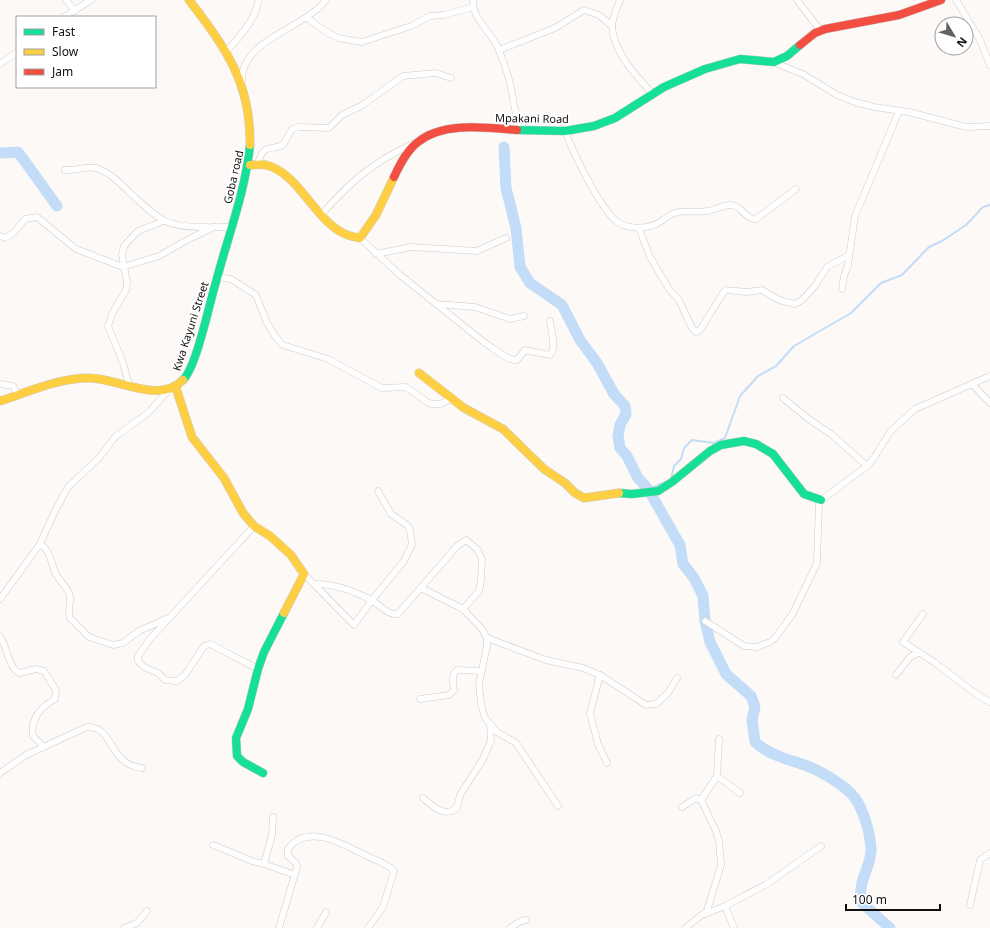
<svg xmlns="http://www.w3.org/2000/svg" width="990" height="928" font-family="'Noto Sans',sans-serif">
<rect width="100%" height="100%" fill="#fdf9f7"/>
<g fill="none" stroke-linecap="round" stroke-linejoin="round">
<g stroke="#c3dcf7" stroke-width="2">
<path d="M671 480 674 466 681 459 684 448 692 440 714 443 725 438 740 396 758 376 776 366 794 346 851 313 881 283 902 275 929 247 942 241 966 225 983 207 990 205"/>
<path d="M649 489 665 482"/>
</g>
<g stroke="#c3dcf7" stroke-width="11">
<path d="M504 147 506 188 516 228 520 267 530 283 562 305 580 340 597 363 614 394 625 406 626 414 620 425 618 436 620 448 627 456 638 478 648 489 680 545 683 564 694 578 703 596 705 621 710 642 726 674 751 696 755 707 752 720 755 742C770 756 788 759 807 766 821 771 846 786 855 798 864 811 870 833 871 848 872 863 862 875 861 889 860 893 861 898 861 902L890 928"/>
<path d="M0 153 18 152 57 206"/>
</g>
<defs>
<g id="street">
<path d="M66 0 75 11"/>
<path d="M473 0C473 21 490 30 498 48 504 62 509 77 512 92 514 107 516 118 524 130"/>
<path d="M620 0C617 8 612 18 612 27 614 53 636 76 653 94"/>
<path d="M797 0 820 30"/>
<path d="M956 0 979 38 990 65"/>
<path d="M64 17 91 0"/>
<path d="M307 18 325 31 338 38 362 42 411 26 430 16 444 15 473 7"/>
<path d="M499 50 555 28 584 10 599 15 612 26"/>
<path d="M226 52C238 38 257 19 258 0"/>
<path d="M772 62 803 74 837 95 855 102 874 107 909 112 966 127 990 126"/>
<path d="M0 64 17 52"/>
<path d="M242 81C241 39 304 29 326 0"/>
<path d="M565 131C574 154 598 205 616 221 624 228 640 229 651 226 660 224 666 216 675 213 685 210 697 213 708 211 715 210 725 204 731 205 742 205 746 221 756 219L796 189"/>
<path d="M258 163C264 144 267 151 283 145L292 129 299 127 329 128 342 115 361 106 403 76 436 73 451 78"/>
<path d="M65 170C76 171 86 166 96 168 109 172 119 182 128 191 157 217 162 227 202 227 213 227 223 228 233 226"/>
<path d="M322 214C351 181 374 161 415 143"/>
<path d="M639 228 650 257 669 289 679 300 692 328 696 332 700 330 725 290 747 292 762 290 779 300 795 304 802 300 815 286 827 267 849 255"/>
<path d="M0 236 6 238 14 232 25 219 37 217 76 249 123 267 159 256 189 239 214 227"/>
<path d="M360 238 400 275 485 343C494 348 509 362 517 360L525 350 550 355C557 348 551 330 550 321"/>
<path d="M376 254 411 247 477 251 506 238"/>
<path d="M217 277 231 279 256 295 267 323 275 336 283 345 328 359 382 388 406 387 427 402 432 404H440L451 399"/>
<path d="M842 289 844 276 848 265 855 216 899 111"/>
<path d="M436 304 475 307 510 319 524 316"/>
<path d="M0 384 13 386 18 395"/>
<path d="M972 384 990 403"/>
<path d="M129 385 123 363 108 326 112 314 126 290 127 282 122 255 124 246 138 231 164 221"/>
<path d="M783 398 810 420 831 434 867 466"/>
<path d="M254 526 150 639 138 656V661L144 667 158 673 165 680 177 681 185 675 204 646 210 644 258 669"/>
<path d="M40 544C51 551 51 564 56 574 60 582 68 587 70 596 71 604 67 611 70 618L89 637 113 645 123 643 139 631 168 618"/>
<path d="M304 574 354 625 372 600 404 561 412 544 410 530 407 525 391 514 378 491"/>
<path d="M316 584C334 584 354 591 371 600 379 604 388 616 398 614L457 546 466 540 477 549 482 559 481 580 479 591 463 609"/>
<path d="M421 588 463 609 482 629 487 638V646L479 684 481 704 485 718 497 732 516 743 558 806"/>
<path d="M0 599 40 544 55 511 68 487 99 458 115 437 149 412 168 391"/>
<path d="M923 614 903 642 934 662 979 696 990 702"/>
<path d="M705 621 744 646 757 647 770 642 775 638 792 615 817 563 819 502 867 466 874 458 890 432 915 409 990 376"/>
<path d="M0 637C8 647 8 669 20 673L35 669 44 671 56 690 55 699C41 707 30 718 33 736L43 746"/>
<path d="M487 638 546 660 583 668 600 675 646 705 656 704 668 693 677 678"/>
<path d="M600 675 590 713 598 744 607 763"/>
<path d="M896 675 910 657 918 653"/>
<path d="M420 699 449 695 454 690C453 683 451 675 457 670L481 671"/>
<path d="M0 773 26 755 87 727C115 726 107 764 142 768"/>
<path d="M717 776 740 793"/>
<path d="M423 798C433 806 444 818 457 808L460 795 483 759 491 741 490 725"/>
<path d="M701 800 717 776 719 739"/>
<path d="M682 807 696 798 701 800 716 831 719 841 721 865 707 911 685 928"/>
<path d="M273 817 272 835 264 864 295 875"/>
<path d="M213 845 252 861 264 864"/>
<path d="M970 905 980 860 990 853"/>
<path d="M725 906 734 928"/>
<path d="M705 914 725 906 767 884 821 846"/>
<path d="M124 928 137 923 147 911"/>
<path d="M279 928 297 867 296 863 288 856V849C308 822 344 845 367 856 376 860 388 864 394 871L383 907 368 928"/>
<path d="M317 928 326 912"/>
<path d="M510 928 521 921 526 920"/>
</g>
<g id="fast">
<path d="M517 130 565 131 594 126 615 118 664 87 705 69 740 59 774 62 787 56 800 45"/>
<path d="M183 380C197 366 209 304 216 282 228 236 245 193 250 145"/>
<path d="M619 493 632 494 658 491 672 482 710 451 721 445 744 441 756 444 773 454 804 494 821 500"/>
<path d="M263 773 243 762 237 756 236 738 248 709 258 669 264 652 284 613"/>
</g>
<g id="slow">
<path d="M189 0C226 48 251 83 250 145"/>
<path d="M250 165C255 165 261 164 266 165 299 173 314 220 345 234 349 236 355 237 360 238L376 215 394 177"/>
<path d="M419 373 464 408 503 429 544 469 565 483 575 493 584 498 619 493"/>
<path d="M176 388 192 437 224 478 243 513 254 526 270 536 291 555 304 574 284 613"/>
<path d="M0 401C28 392 59 378 89 378 119 378 158 405 183 380"/>
</g>
<g id="jam">
<path d="M800 45 815 33 825 29 899 15 941 0"/>
<path d="M394 177C400 164 407 150 418 142 444 121 487 128 517 130"/>
</g>
</defs>
<use href="#street" stroke="#cdcac8" stroke-width="7"/>
<use href="#fast" stroke="#cdcac8" stroke-width="9"/>
<use href="#slow" stroke="#cdcac8" stroke-width="9"/>
<use href="#jam" stroke="#cdcac8" stroke-width="9"/>
<use href="#street" stroke="#fffefe" stroke-width="6"/>
<use href="#fast" stroke="#16e098" stroke-width="8"/>
<use href="#slow" stroke="#ffcf43" stroke-width="8"/>
<use href="#jam" stroke="#f24e42" stroke-width="8"/>
</g>
<g text-anchor="middle" dominant-baseline="central" stroke-width="4" stroke-linejoin="round" paint-order="stroke">
<g font-size="11" fill="#130f0e" stroke="#fff">
<text transform="translate(532 118) rotate(1)">Mpakani Road</text>
<text transform="translate(233 177) rotate(-77)">Goba road</text>
<text transform="translate(190 326) rotate(-72)">Kwa Kayuni Street</text>
</g>
</g>
<rect x="16" y="16" width="140" height="72" fill="#ffffff" stroke="#a19f9f"/>
<rect x="24" y="29" width="20" height="6" fill="#16e098" stroke="#a19f9f"/>
<text x="52" y="36" font-size="12" fill="#130f0e">Fast</text>
<rect x="24" y="49" width="20" height="6" fill="#ffcf43" stroke="#a19f9f"/>
<text x="52" y="56" font-size="12" fill="#130f0e">Slow</text>
<rect x="24" y="69" width="20" height="6" fill="#f24e42" stroke="#a19f9f"/>
<text x="52" y="76" font-size="12" fill="#130f0e">Jam</text>
<g transform="translate(954 36) rotate(128)"><circle r="19" fill="#ffffff" stroke="#a19f9f"/>
<path d="M0-3L7 15L0 10L-7 15Z" fill="#656160"/>
<text y="-6" font-size="11" font-weight="bold" text-anchor="middle" fill="#130f0e">N</text>
</g>
<path d="M846 904v6h94v-6" fill="none" stroke="#130f0e" stroke-width="2"/>
<text x="852" y="904" font-size="12" fill="#130f0e" stroke="#ffffff" stroke-width="3" paint-order="stroke">100 m</text>
</svg>
